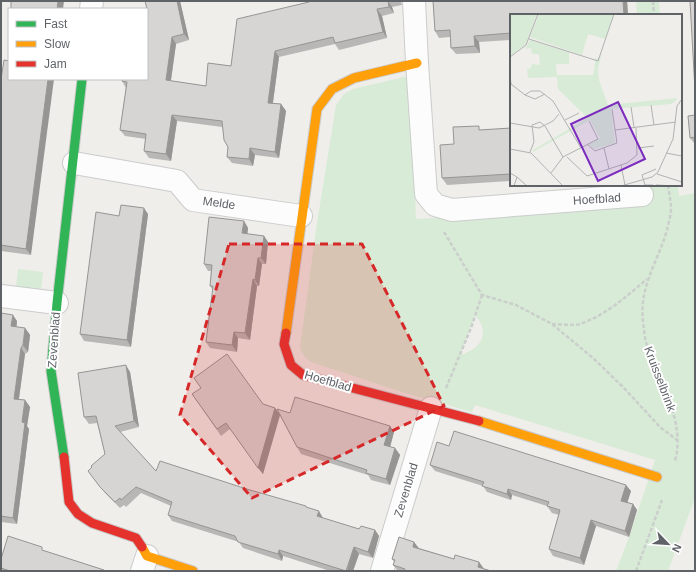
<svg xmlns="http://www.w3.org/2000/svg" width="696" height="572" font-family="Helvetica,sans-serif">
<rect width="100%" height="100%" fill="#efeeea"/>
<g fill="#d8ebd6" fill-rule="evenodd">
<path d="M636 1H659L660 15H637Z"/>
<path d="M404 77 408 78 410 80 416 219 651 204 650 185H678L679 196 695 193V498L668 571H616L629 537 655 460 475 405 472 412 408 394 311 362C305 358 302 354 300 347L317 223 336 105 344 94 353 89ZM475 315C491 333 481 349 460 355Z"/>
<path d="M18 269 43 272 41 290 16 288Z"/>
</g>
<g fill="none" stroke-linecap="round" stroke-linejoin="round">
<defs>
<g id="street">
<path d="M414 1 417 63 426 194 435 205 452 210 642 195"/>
<path d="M91 9 92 1"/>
<path d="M74 163 177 181 193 200 301 216"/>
<path d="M1 296 57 303"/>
<path d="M142 571 147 556"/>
<path d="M382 571 431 408"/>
</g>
<path id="fast" d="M64 457 51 371 57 303 82 79"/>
<g id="slow">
<path d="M286 333 317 109 332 89 354 78 417 63"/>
<path d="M479 421 657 477"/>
<path d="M142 547 147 556 193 571"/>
</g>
<g id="jam">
<path d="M286 333 284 344 291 365 303 375 479 421"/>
<path d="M64 457 69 502 78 514 92 523 136 538 142 547"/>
</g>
</defs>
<use href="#street" stroke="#cbcccc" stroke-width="24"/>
<use href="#fast" stroke="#cacacb" stroke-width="11"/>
<use href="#slow" stroke="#cacacb" stroke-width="11"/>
<use href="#jam" stroke="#cacacb" stroke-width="11"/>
<g stroke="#cacfcc" stroke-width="2.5" stroke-dasharray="4 2" stroke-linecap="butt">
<path d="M653 1 654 15"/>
<path d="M668 185C669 193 671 201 671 209 671 216 668 224 667 230 658 262 639 286 643 321 644 328 644 337 647 345 659 382 686 421 675 461"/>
<path d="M444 232 482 295 516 305 552 324 593 358 623 387 660 427 677 440"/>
<path d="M552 324C561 324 573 326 580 324 606 315 627 296 647 279"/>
<path d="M446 388 471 328 482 295"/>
<path d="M636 571 662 500"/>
</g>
<use href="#street" stroke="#fdfcfc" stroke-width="22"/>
<use href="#fast" stroke="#30b455" stroke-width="9"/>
<use href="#slow" stroke="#ff9f0a" stroke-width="9"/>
<use href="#jam" stroke="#e5322d" stroke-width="9"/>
</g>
<g fill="#b8b7b5">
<path d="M180 1 189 40 176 44 171 81 206 86 231 66 309 2V1H401L402 5 392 7 394 13 382 16 387 38 339 50 335 44 279 57 273 103 281 104 286 111 279 158 255 155 253 166 232 163 227 157 228 147 222 127 177 121 171 161 149 158 144 151 146 139 125 136 120 130 126 88 122 81Z"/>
<path d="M433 1H627L628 15H511V40L479 42 480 53 456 54 451 48 450 37 439 38 435 31Z"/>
<path d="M1 79 31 255 1 251Z"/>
<path d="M695 115V144L690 138Z"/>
<path d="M511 128V181L447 185 442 178 454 144 482 130Z"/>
<path d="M148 214 131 347 84 341 80 334 119 216Z"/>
<path d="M244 221 248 228 247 234 264 236 268 242 266 264H262L259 286H257L250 340 238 338 237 352 210 348 206 342 213 290 210 286 211 271H208L204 264Z"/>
<path d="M1 313 17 321 16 327 25 328 30 335 28 352 25 354 19 399 25 400 30 407 27 426 29 429 17 524 1 522Z"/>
<path d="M130 372 139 427 120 432 156 471 308 508 323 518 359 529 375 530 379 536 373 558 359 554 353 571H330L283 556 282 561 243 548 239 542 172 521 168 515 171 506 141 493 126 507 124 505 120 508 105 493 88 471 105 454 97 423 89 424 84 417Z"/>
<path d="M192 394 263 404 275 408 280 414 290 413 390 426 394 432 390 447 395 448 400 455 390 485 371 480 368 475 301 454 297 447 280 415 263 474 230 429 221 436Z"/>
<path d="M449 446 631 491 627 502 633 504 637 510 629 537 596 526 584 565 553 556 549 549 559 515 552 513 547 506 512 495 511 500 487 492 483 486 435 471 430 465Z"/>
<path d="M414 542 419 548 454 559 479 562 484 569 491 571H398L393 565 394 562 392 559Z"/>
<path d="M45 551 104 570 105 571H1V559Z"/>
</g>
<g fill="#969594">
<path d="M58 1H64L63 9H57Z"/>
<path d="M177 1H180L189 40 184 34Z"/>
<path d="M388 1 392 7 394 13 389 7Z"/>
<path d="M623 1H627L628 15H624Z"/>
<path d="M377 9 382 16 387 38 383 32Z"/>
<path d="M474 36 479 42 480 53 475 46Z"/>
<path d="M172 37 176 44 170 86 166 80Z"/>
<path d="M275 51 279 57 272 109 268 103Z"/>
<path d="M48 79H54L31 255 26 249Z"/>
<path d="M281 104 286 111 279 158 275 152Z"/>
<path d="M172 115 177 121 171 161 166 154Z"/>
<path d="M250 148 255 155 253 166 249 159Z"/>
<path d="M144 208 148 214 131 347 127 340Z"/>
<path d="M244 221 248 228 247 239 242 233Z"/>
<path d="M264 236 268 242 266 264 261 258Z"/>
<path d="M258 258 262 264 259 286 255 280Z"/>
<path d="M253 279 257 286 250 340 245 333Z"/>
<path d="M13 315 17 321 16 333 11 326Z"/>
<path d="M25 328 30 335 28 352 23 345Z"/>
<path d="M234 332 238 338 237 352 232 345Z"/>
<path d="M21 348 25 354 18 405 14 399Z"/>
<path d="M126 365 130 372 139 427 134 421Z"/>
<path d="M25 400 30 407 27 426 29 429 17 524 13 518 22 422Z"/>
<path d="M275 408 280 415 263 474 258 468Z"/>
<path d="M390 426 394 432 389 451 384 445Z"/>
<path d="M395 448 400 455 390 485 386 479Z"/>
<path d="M626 485 631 491 626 507 621 501Z"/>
<path d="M508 489 512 495 511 500 507 494Z"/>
<path d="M633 504 637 510 629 537 625 531Z"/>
<path d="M319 511 323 518 317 516Z"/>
<path d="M591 520 596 526 584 565 580 558Z"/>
<path d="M375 530 379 536 373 558 368 552Z"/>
<path d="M414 542 419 549 413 547Z"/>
<path d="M354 547 359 554 353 571H347Z"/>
<path d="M279 550 283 556 282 561 278 554Z"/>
<path d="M479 562 484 569 478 567Z"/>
</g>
<g fill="#d6d5d3" stroke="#969594">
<path d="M11 1H58L57 9H11Z"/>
<path d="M145 1H177L184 34 172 37 166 80 206 86 208 63 231 66 237 19 309 2V1H388L389 7 377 9 383 32 335 43 333 37 275 51 268 103 281 104 275 152 250 148 249 159 227 157 228 147 224 140 222 121 172 115 166 154 144 151 146 134 120 130 127 82 122 81V79H147V9Z"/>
<path d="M433 1H623L624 15H511V33L474 36 475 46 451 48 450 30 435 31Z"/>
<path d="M690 1H695V90Z"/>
<path d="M4 60 9 61V79H48L26 249 1 245V79Z"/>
<path d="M695 115V137L690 138 688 116Z"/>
<path d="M479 126V130L511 128V174L442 178 440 145 454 144 453 127Z"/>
<path d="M121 205 144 208 127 340 80 334 96 212 119 216Z"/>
<path d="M209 217 244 221 242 233 264 236 261 258H258L255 280 253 279 245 333 234 332 232 345 206 342 213 286H210L212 265 204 264Z"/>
<path d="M1 313 13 315 11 326 25 328 23 345 21 348 14 399 25 400 22 422 25 423 13 518 1 516Z"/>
<path d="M227 354 263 404 275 408 258 468 226 423 217 429 192 394 201 388 194 378Z"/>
<path d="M126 365 134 421 115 426 156 471 160 461 250 490 306 506V507L319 511 317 516 359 529 361 526 375 530 368 552 354 547 346 571 279 550 278 554 238 542 235 536 168 515 172 502 136 487 121 500 120 498 115 502 100 487 88 471 92 467 91 466 105 454 96 416 84 417 78 373Z"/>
<path d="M295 397 390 426 384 445 395 448 386 479 366 473 367 470 297 447 277 409 290 413Z"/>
<path d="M454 431 626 485 621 501 633 504 625 531 591 520 580 558 549 549 560 510 547 506 549 502 508 489 507 494 495 490 482 486 484 482 430 465 437 442 449 446Z"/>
<path d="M8 536 42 547V550L104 570 103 571H10L1 568V559Z"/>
<path d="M399 537 414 542 413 547 454 559 455 555 479 562 478 567 491 571H404L405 569 393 565 395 560 392 559Z"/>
</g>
<path fill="#d62828" fill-opacity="0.2" stroke="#d62828" stroke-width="3" stroke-dasharray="8 5" stroke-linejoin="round" d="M229 244H362L444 406 252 498 180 415Z"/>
<g text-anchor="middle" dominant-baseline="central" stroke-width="4" stroke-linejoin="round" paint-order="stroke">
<g font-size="12" fill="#5f6368" stroke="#fff">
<text transform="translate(597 199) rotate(-4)">Hoefblad</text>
<text transform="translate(219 203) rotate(8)">Melde</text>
<text transform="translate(54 340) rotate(-86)">Zevenblad</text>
<text transform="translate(660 379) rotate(69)">Kruisselbrink</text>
<text transform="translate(328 381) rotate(16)">Hoefblad</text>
<text transform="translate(406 490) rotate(-73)">Zevenblad</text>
</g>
</g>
<g transform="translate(510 14)">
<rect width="172" height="172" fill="#efeeea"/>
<path d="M0 0H27L16 30 0 42ZM29 0H104L95 25 78 20 72 41 20 23ZM20 26 59 38V50H46L47 61H83L86 44H89L92 39 88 54 89 66 98 91 167 84 166 87 161 90 101 95 105 129 84 135 79 130 90 124 80 106 23 138V136L78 104 48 75 47 63 18 64 17 54 20 55 22 50 30 51 29 40H22L21 34 15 35Z" fill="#d8ebd6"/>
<path fill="none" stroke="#b1b2b2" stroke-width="1" d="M19 25 88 47 104 0M0 43 16 31 28 0M0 60 1 70 15 81 21 77H30L43 87 71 134M15 81 25 85 35 80M141 91 144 111M121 93 124 113M55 106 69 99M0 109 29 114 43 107 49 100M105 116 166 108M77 130 85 137 107 129 102 95M94 134 99 155M128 134 144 132M0 135 21 139 53 172M20 138 24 128 22 111 30 108 35 112 53 143M156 139 172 142M57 143 77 162 117 149 127 141 126 114M111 151 115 171M0 159 7 163 4 172M41 159 53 143 88 125 79 107M147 160 172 168M7 163 17 172M143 171H135L132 161 146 155M146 171 166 172M111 172 142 163 148 158 163 125 167 92 172 85"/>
<path fill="#7b2cbf" fill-opacity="0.15" stroke="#7b2cbf" stroke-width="2" d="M108 88 135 145 88 167 61 110Z"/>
<rect width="172" height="172" fill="none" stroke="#5f6368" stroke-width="2"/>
</g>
<rect width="696" height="572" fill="none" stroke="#5f6368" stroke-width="4"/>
<rect x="8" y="8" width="140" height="72" fill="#ffffff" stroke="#bfc1c3"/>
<rect x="16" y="21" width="20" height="6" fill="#30b455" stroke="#bfc1c3"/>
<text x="44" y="28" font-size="12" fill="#5f6368">Fast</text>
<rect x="16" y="41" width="20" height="6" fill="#ff9f0a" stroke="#bfc1c3"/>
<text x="44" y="48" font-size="12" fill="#5f6368">Slow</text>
<rect x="16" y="61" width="20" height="6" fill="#e5322d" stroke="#bfc1c3"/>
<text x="44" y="68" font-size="12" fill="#5f6368">Jam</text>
<g transform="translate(668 544) rotate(115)" stroke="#ffffff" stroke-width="3" paint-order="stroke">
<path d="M0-3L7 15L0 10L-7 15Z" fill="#5f6368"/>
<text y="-6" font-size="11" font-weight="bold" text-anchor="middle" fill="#5f6368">N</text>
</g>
</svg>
